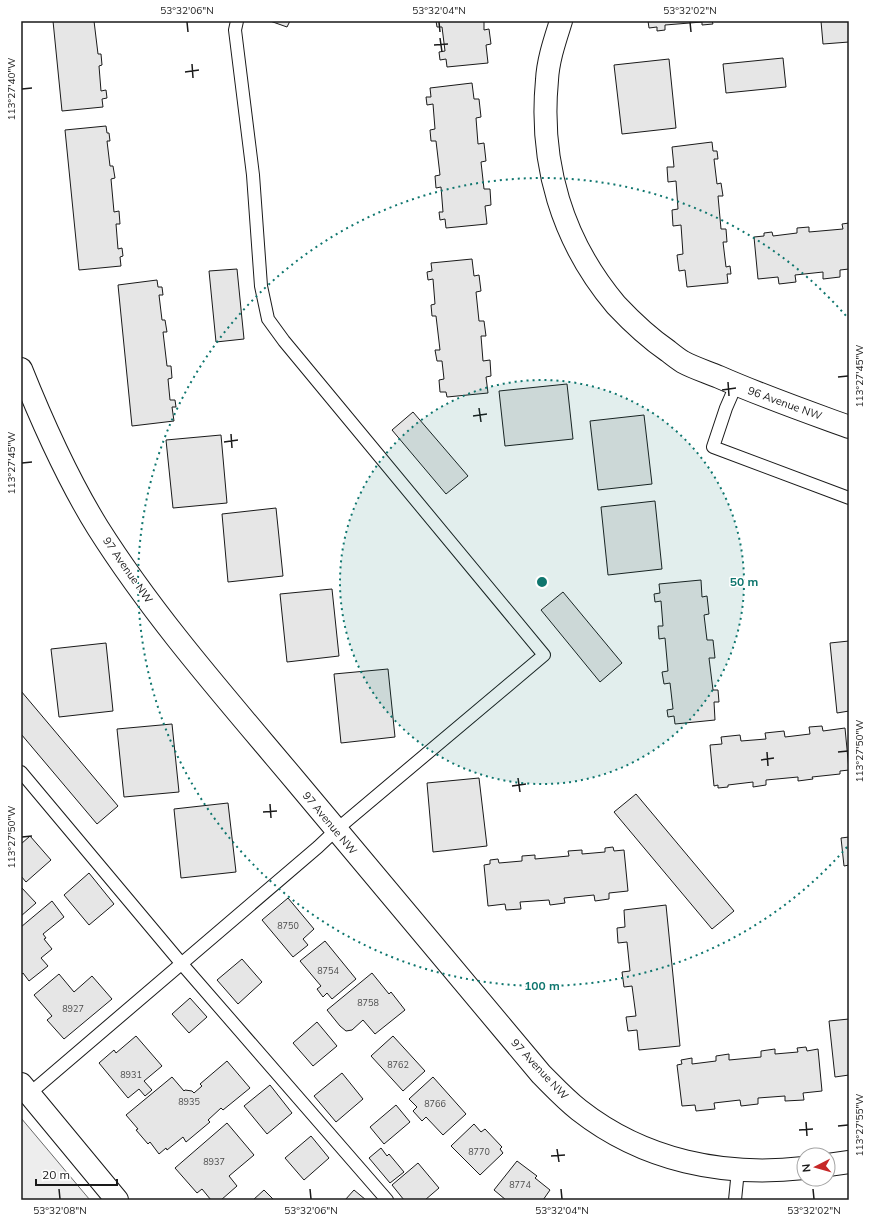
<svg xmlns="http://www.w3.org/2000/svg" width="870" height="1221" font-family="Mulish,sans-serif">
<rect width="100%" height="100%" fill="#fff"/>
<path fill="#ededed" stroke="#6a6a6a" d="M21 1118 90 1200H21Z"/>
<g fill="#e6e6e6" stroke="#1a1a1a">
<path d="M53 21H94L98 54H101L102 65 99 66 101 91 106 90 107 98 102 99 103 107 62 111Z"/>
<path d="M270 21H290L287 27Z"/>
<path d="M436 21H484V30L489 29 491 44 486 45 488 63 447 67 446 59 440 60 439 52 445 51 442 27H437Z"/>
<path d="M648 21H712L713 24 702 25V22L665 25V30L657 31V27L649 28Z"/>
<path d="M821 21H849V42L823 44Z"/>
<path d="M783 58 786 87 726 93 723 64Z"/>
<path d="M669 59 676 128 622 134 614 65Z"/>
<path d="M472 83 474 99H479L481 117 476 118 478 144 484 143 486 161 481 162 484 189H490L491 205 485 206 487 224 446 228 445 219 440 220 439 212H443L441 187 436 188 435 176 440 175 436 141H431L430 130 435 129 433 104 427 105 426 97H431L430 88Z"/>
<path d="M106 126 107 133H109L110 141H107L110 166H113L115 178 111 179 114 212 119 211 120 224H116L118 249 122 248 123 256 120 257 121 266 79 270 65 130Z"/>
<path d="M712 142 713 151H717L718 159H714L717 184 721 183 723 196H718L721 229H726L727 242H723L726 267 730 266 731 274H727L728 283 687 287 685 270 679 271 677 255 683 254 681 225 673 226 672 210 678 209 676 181 668 182 667 167H674L672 147Z"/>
<path d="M849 223V269L840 270V277L823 279V272L795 275 796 282 779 284 778 277 758 279 754 237 764 236V233L772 232 773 236 797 233V228L809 227V232L843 229 842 224Z"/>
<path d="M472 259 474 276 479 275 481 291 476 292 479 321H484L486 336H481L483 361 490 360 491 376 486 377 488 393 447 397 446 392H440L439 380 444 379 442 361H437L435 350H440L436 316H432L431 305 435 304 433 279 428 280 427 272 432 271 431 263Z"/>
<path d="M237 269 244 339 216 342 209 271Z"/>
<path d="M157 280 158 287H162L163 295H159L162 320H165L167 332H163L167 366H171L172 378 168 379 170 400H175L176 407H172L174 421 132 426 118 285Z"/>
<path d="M567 384 573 439 505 446 499 391Z"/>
<path d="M413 412 468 476 446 494 392 430Z"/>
<path d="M644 415 652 484 598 490 590 421Z"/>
<path d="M221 435 227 503 173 508 166 440Z"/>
<path d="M655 501 662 569 608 575 601 507Z"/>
<path d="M276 508 283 576 228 582 222 514Z"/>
<path d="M701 580 702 597 707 596 709 614 704 615 707 640H713L715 658H709L713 690H718L719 702H714L715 720 675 724 674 716 668 717 667 710 673 709 670 683 664 684 662 672 668 671 665 638 659 639 658 626H663L661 601 655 602 654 594 660 593 659 584Z"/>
<path d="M332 589 339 656 287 662 280 594Z"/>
<path d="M563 592 622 663 600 682 541 610Z"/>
<path d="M849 641V711L837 713 830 643Z"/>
<path d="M106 643 113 711 59 717 51 649Z"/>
<path d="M388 669 395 737 341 743 334 674Z"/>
<path d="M21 691 118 806 97 824 21 734Z"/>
<path d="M172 724 179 792 124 797 117 729Z"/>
<path d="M822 726 823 731 845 728 849 770 840 771V774L812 777 813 779 798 781V777L766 780V785L753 787V782L728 785V787L718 788V785L714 786 710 745 722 744 721 737 740 735 741 741 766 739 765 733 784 731 785 737 810 734 809 727Z"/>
<path d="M479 778 487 846 433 852 427 783Z"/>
<path d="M636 794 734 911 712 929 614 812Z"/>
<path d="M228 803 236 872 181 878 174 809Z"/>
<path d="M30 836 51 860 26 882 21 876V844Z"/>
<path d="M849 837V865L844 866 841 838Z"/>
<path d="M613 847 614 851 624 850 628 891 609 893V899L595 901 594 895 564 898 565 903 550 905 549 900 520 902 521 909 506 910 505 904 488 906 484 865 490 864V860L498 859 499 863 522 861V856L535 855V859L569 856 568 851 582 850V854L605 852V848Z"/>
<path d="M89 873 114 904 89 925 64 895Z"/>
<path d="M21 887 36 903 21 916Z"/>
<path d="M288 898 314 929 303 939 308 945 293 957 262 920Z"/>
<path d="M52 901 64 917 43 934 46 938 44 939 52 949 41 958 48 966 29 981 23 973 21 975V927Z"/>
<path d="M666 905 680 1046 639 1050 637 1030 628 1031 626 1017 636 1016 632 986 624 987 622 972 630 971 627 942 618 943 617 928 625 927 624 910Z"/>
<path d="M325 941 356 979 332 999 327 993 323 997 317 989 321 986 300 961Z"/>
<path d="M242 959 262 982 238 1004 217 980Z"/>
<path d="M372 973 389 994 391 992 405 1010 375 1034 363 1020 352 1030 346 1031 340 1026 327 1010Z"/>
<path d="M59 974 74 992 92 976 112 999 64 1039 47 1020 52 1016 34 995Z"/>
<path d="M190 998 207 1017 189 1033 172 1014Z"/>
<path d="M849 1019V1075L835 1077 829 1021Z"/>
<path d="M317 1022 337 1046 313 1066 293 1043Z"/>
<path d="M136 1036 162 1066 144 1081 152 1090 145 1096 139 1089 128 1098 99 1063 114 1050 116 1053Z"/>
<path d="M393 1036 425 1071 403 1091 371 1056Z"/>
<path d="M806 1047 807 1051 818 1049 822 1091 803 1093 804 1100 785 1101V1096L758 1098V1104L741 1106 740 1100 714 1103 715 1109 696 1111 695 1105 682 1106 677 1065 682 1064 681 1060 692 1058V1064L716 1061V1056L729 1054V1060L761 1057V1051L775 1049V1054L798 1052 797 1048Z"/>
<path d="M227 1061 250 1088 223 1110 221 1108 208 1120 210 1122 186 1142 183 1137 167 1150 166 1148 159 1154 150 1142 148 1144 136 1130 138 1129 126 1115 172 1077 184 1091 185 1090 192 1091 194 1093 202 1086 200 1084Z"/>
<path d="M342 1073 363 1099 336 1122 314 1096Z"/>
<path d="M433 1077 466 1114 443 1135 426 1117 422 1121 413 1111 417 1107 409 1099Z"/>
<path d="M270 1085 292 1113 267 1134 244 1106Z"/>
<path d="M396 1105 410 1122 384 1144 370 1127Z"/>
<path d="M227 1123 254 1155 229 1176 237 1186 221 1200H211L202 1189 197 1193 175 1168Z"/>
<path d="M474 1124 481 1132 485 1129 502 1147 500 1149 503 1153 480 1175 451 1146Z"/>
<path d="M311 1136 329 1158 304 1180 285 1158Z"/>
<path d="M381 1148 387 1156 389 1154 404 1172 390 1183 369 1158Z"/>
<path d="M517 1161 537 1176 535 1178 550 1190 543 1200H506L494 1190Z"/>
<path d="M418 1163 439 1188 425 1200H404L392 1185Z"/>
<path d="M264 1190 274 1200H253Z"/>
<path d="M354 1190 366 1200H345Z"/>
</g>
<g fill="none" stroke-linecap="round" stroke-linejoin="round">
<defs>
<g id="service">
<path d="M736 385 726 408 713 447 849 498"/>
<path d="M21 772 181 963 387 1200"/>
<path d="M29 1094 318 847 336 830 544 655 284 341 268 319 261 286 253 175 235 30 237 21"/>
<path d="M735 1200 738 1170"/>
</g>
<g id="minor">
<path d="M561 21C555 40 548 60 547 80 539 163 562 241 616 305 632 322 649 338 668 351 673 355 678 359 683 362 694 368 707 372 719 377 762 396 805 411 849 427"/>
<path d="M21 369C43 424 67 478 98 528 155 618 226 698 294 779 376 878 459 976 541 1074 553 1086 565 1099 579 1110 644 1161 724 1177 804 1168"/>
<path d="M21 1084 117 1200"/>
<path d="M828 1165 849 1162"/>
</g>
</defs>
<use href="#service" stroke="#1a1a1a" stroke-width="14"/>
<use href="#minor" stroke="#1a1a1a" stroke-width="24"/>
<use href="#service" stroke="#fff" stroke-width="12"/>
<use href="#minor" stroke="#fff" stroke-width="22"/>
</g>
<path fill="none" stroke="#1a1a1a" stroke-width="1.5" d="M187 22 188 32M439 22 440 32M690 22 691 32M440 38 442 52M434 45 448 44M192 64 193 78M185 72 199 70M22 89 32 88M838 377 848 376M728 382 729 396M722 390 736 388M479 408 481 422M473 416 487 414M231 434 232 448M224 442 238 440M22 463 32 462M767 752 768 766M838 752 848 751M761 760 774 758M518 778 520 792M512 786 526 784M270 804 271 818M263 812 277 811M22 837 32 836M806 1122 807 1136M838 1126 848 1125M799 1130 813 1129M557 1149 559 1162M551 1156 565 1155M59 1189 60 1199M310 1189 311 1199M561 1189 562 1199M813 1189 814 1199"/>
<circle cx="542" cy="582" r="202" fill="#0f766e" fill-opacity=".12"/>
<g fill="none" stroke="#0f766e" stroke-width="2" stroke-dasharray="2 4">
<circle cx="542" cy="582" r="202"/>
<path d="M847 847A404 404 0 1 1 847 317"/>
</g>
<g text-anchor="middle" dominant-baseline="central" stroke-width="3" stroke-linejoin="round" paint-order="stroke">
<g font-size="9" fill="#4d4d4d">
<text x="288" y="925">8750</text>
<text x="328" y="970">8754</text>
<text x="368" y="1002">8758</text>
<text x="73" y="1008">8927</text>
<text x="398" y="1064">8762</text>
<text x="131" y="1074">8931</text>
<text x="189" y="1101">8935</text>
<text x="435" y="1103">8766</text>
<text x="479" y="1151">8770</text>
<text x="214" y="1161">8937</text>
<text x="520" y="1184">8774</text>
</g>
<g font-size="11" fill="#1a1a1a" stroke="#fff">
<text transform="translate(785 403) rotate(20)">96 Avenue NW</text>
<text transform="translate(128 570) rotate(55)">97 Avenue NW</text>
<text transform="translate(330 823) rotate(50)">97 Avenue NW</text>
<text transform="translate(540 1069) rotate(47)">97 Avenue NW</text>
</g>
</g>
<circle cx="542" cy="582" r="6" fill="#0f766e" stroke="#fff" stroke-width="2"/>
<g font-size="12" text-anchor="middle" font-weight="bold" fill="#0f766e" stroke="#fff" stroke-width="3" stroke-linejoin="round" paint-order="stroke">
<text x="744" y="586">50 m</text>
<text x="542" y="990">100 m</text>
</g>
<rect width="870" height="1221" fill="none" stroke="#ffffff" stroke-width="44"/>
<g transform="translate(816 1167) rotate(264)"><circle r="19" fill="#ffffff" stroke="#a3a3a3"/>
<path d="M0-3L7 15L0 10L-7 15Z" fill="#c62828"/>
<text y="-6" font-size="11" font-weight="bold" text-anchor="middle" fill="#1a1a1a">N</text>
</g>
<path d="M36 1179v6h81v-6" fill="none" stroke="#1a1a1a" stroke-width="2"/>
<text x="42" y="1179" font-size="12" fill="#1a1a1a" stroke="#ffffff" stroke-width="3" paint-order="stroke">20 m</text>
<rect x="22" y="22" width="826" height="1177" fill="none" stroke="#1a1a1a" stroke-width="1.5"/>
<g font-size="10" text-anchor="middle" fill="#1a1a1a">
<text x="187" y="14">53°32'06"N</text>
<text x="439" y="14">53°32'04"N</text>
<text x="690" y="14">53°32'02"N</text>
<text transform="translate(11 89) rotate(-90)" y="4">113°27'40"W</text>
<text transform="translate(859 376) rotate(-90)" y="4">113°27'45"W</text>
<text transform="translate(11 463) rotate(-90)" y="4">113°27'45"W</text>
<text transform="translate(859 751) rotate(-90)" y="4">113°27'50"W</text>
<text transform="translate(11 837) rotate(-90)" y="4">113°27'50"W</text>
<text transform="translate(859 1125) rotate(-90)" y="4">113°27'55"W</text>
<text x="60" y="1214">53°32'08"N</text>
<text x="311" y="1214">53°32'06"N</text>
<text x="562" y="1214">53°32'04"N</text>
<text x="814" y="1214">53°32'02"N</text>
</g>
</svg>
